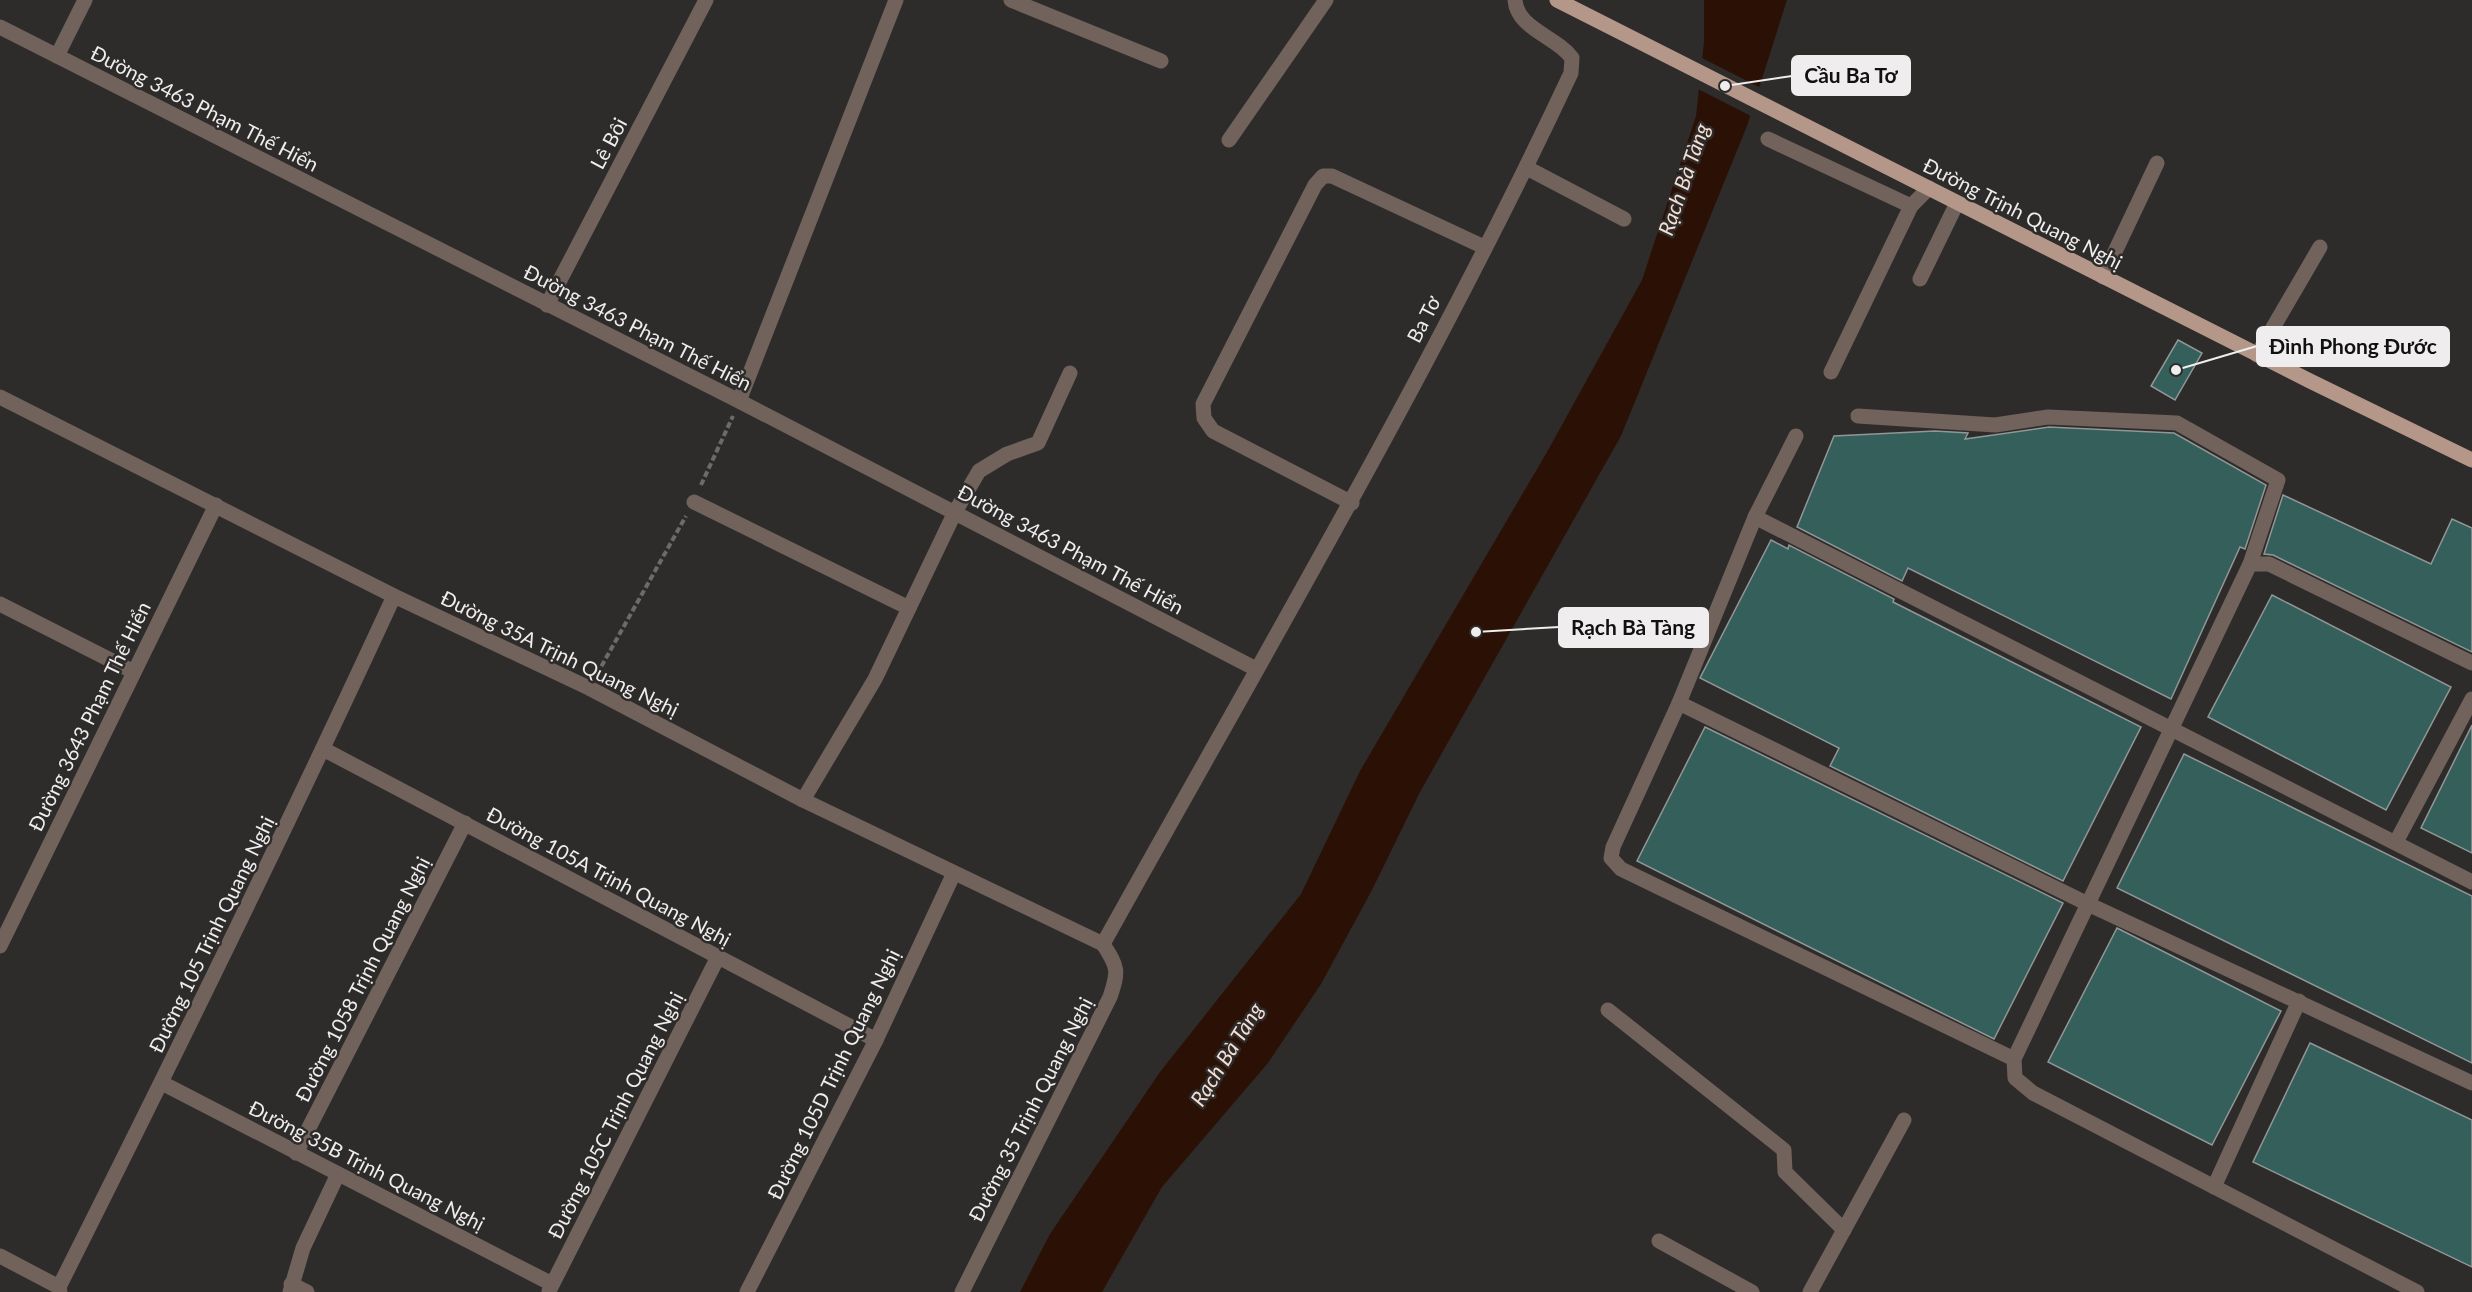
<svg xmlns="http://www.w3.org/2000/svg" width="2472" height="1292" font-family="Lato,sans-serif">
<rect width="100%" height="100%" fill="#2e2c2a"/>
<path fill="#2b1105" d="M1704 0H1787L1747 126 1621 436 1420 792 1372 890 1321 984 1268 1063 1162 1187 1102 1292H1020L1050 1234 1160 1072 1301 894 1360 771 1547 452 1642 280 1696 116 1704 42Z"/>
<path fill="#2e2c2a" d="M1700 57 1763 89 1753 117 1696 88Z"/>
<g fill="#345f5b" stroke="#929696" stroke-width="1.5">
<path d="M2178 340 2202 353 2175 400 2151 386Z"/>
<path d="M2049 427 2174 433 2266 485 2245 549 2240 547 2171 699 1908 568 1902 581 1797 527 1834 436 1935 431 1968 433 1965 439Z"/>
<path d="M2283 495 2431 564 2452 519 2472 528V652L2273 555 2264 554Z"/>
<path d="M1771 540 1788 549 1789 545 1894 599 1893 602 2141 727 2063 881 1830 766 1839 748 1700 678Z"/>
<path d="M2272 595 2451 687 2386 810 2208 717Z"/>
<path d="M2472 725V853L2421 828Z"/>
<path d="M1705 727 2063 903 1994 1039 1637 861Z"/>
<path d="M2184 754 2472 896V1063L2117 888Z"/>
<path d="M2117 928 2281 1011 2212 1145 2048 1062Z"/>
<path d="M2310 1043 2472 1120V1267L2253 1162Z"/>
</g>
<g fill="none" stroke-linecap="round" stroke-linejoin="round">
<g stroke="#6d6b69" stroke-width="4" stroke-dasharray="6 3" stroke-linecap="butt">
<path d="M701 485 733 416"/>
<path d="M597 674 686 516"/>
</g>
<g stroke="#71625b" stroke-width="15">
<path d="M1011 0 1161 61"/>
<path d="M0 27 739 401 1256 669"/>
<path d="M57 56 85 0"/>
<path d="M1768 139 1911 206"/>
<path d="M1229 140 1326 0"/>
<path d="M1527 168 1624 219"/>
<path d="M2103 277 2157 163"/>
<path d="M1920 279 1957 203"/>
<path d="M547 305 706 0"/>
<path d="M2257 355 2320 247"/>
<path d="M1831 372 1911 206 1929 188"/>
<path d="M0 397 394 596 589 688 803 800 1103 944"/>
<path d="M739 401 896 0"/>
<path d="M1858 416 1995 425 2048 417 2177 423 2278 480 2250 564"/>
<path d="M1796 436 1755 517 1679 703 1613 847 1611 858 1621 869 2014 1059"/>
<path d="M694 502 909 608"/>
<path d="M1352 503 1213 431 1204 418 1203 404 1315 185 1323 176H1332L1484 247"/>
<path d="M1755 517 2472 882"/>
<path d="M0 604 134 672"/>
<path d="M1679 703 2090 905 2472 1083"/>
<path d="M323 749 876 1040"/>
<path d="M803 800 875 679 955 512 979 471 1007 454 1038 443 1070 373"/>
<path d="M2396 842 2472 699"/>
<path d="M1103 944C1263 656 1431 372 1571 73L1572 58C1556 36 1517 29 1515 0"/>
<path d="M0 946 216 505"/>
<path d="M1608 1010 1784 1150 1785 1172 1844 1230"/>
<path d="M162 1083 552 1284"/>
<path d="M296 1153 465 823"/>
<path d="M2214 1187 2299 1001"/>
<path d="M1659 1241 1752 1292"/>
<path d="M0 1256 59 1287 60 1292"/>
<path d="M291 1284 307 1292"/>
<path d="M59 1287C174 1058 287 828 394 596"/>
<path d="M549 1291 718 957"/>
<path d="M290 1292 303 1248 338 1174"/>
<path d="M747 1292 876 1040 954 873"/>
<path d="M962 1292 1110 997C1119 971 1118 967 1103 944"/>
<path d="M1810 1292 1904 1120"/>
<path d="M2417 1292 2033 1093 2015 1078 2014 1059 2250 564H2269L2472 663"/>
</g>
<path stroke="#b59789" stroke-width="15" d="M1557 0 2310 381 2472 460"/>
</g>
<g text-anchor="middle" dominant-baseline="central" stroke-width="5" stroke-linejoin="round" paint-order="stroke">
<g font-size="20" fill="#efeded" stroke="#2e2c2a">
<text transform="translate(205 108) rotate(27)">Đường 3463 Phạm Thế Hiển</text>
<text transform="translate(608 143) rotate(-62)">Lê Bôi</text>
<text transform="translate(2023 213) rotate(27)">Đường Trịnh Quang Nghị</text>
<text transform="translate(1423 319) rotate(-63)">Ba Tơ</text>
<text transform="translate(638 327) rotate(27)">Đường 3463 Phạm Thế Hiển</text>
<text transform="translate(1071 549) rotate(28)">Đường 3463 Phạm Thế Hiển</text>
<text transform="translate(560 653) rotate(26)">Đường 35A Trịnh Quang Nghị</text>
<text transform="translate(89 716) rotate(-64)">Đường 3643 Phạm Thế Hiển</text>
<text transform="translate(609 876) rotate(28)">Đường 105A Trịnh Quang Nghị</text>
<text transform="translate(211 934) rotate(-64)">Đường 105 Trịnh Quang Nghị</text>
<text transform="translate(362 979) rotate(-63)">Đường 1058 Trịnh Quang Nghị</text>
<text transform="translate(833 1074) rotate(-64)">Đường 105D Trịnh Quang Nghị</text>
<text transform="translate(1030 1109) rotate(-63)">Đường 35 Trịnh Quang Nghị</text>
<text transform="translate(615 1115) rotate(-63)">Đường 105C Trịnh Quang Nghị</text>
<text transform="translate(367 1165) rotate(27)">Đường 35B Trịnh Quang Nghị</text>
</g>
<g font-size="21" font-style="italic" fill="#f8dfd3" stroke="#2e2c2a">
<text transform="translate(1683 179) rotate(-71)">Rạch Bà Tàng</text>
<text transform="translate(1226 1054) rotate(-58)">Rạch Bà Tàng</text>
</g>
</g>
<path fill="none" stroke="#efeded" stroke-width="2" d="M1725 86L1792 76M2176 370L2257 346M1476 632L1559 627"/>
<g fill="#efeded" stroke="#2e2c2a" stroke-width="2">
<circle cx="1725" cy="86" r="6"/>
<circle cx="2176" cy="370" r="6"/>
<circle cx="1476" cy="632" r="6"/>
</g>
<g fill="#efeded" stroke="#efeded" stroke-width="2">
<rect x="1792" y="56" width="118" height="39" rx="6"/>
<rect x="2257" y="327" width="192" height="39" rx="6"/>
<rect x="1559" y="608" width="149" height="39" rx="6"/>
</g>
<g font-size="21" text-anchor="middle" font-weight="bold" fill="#111">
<text x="1851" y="83">Cầu Ba Tơ</text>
<text x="2353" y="354">Đình Phong Đước</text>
<text x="1633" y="635">Rạch Bà Tàng</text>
</g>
</svg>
